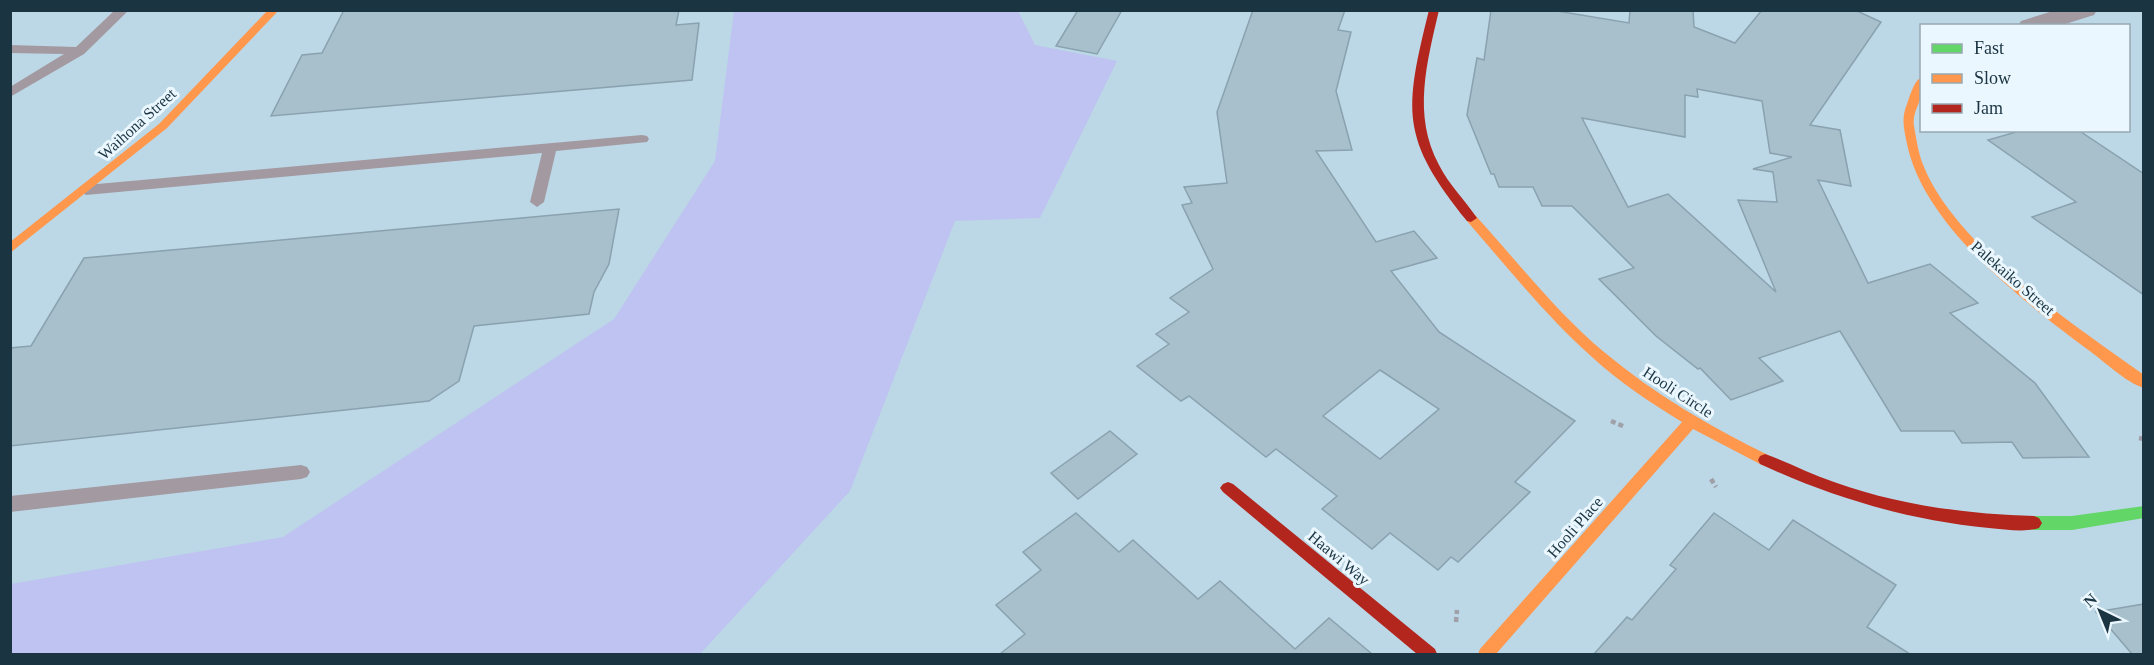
<svg xmlns="http://www.w3.org/2000/svg" width="2154" height="665" font-family="'Times New Roman',serif">
<rect width="100%" height="100%" fill="#bcd7e6"/>
<path fill="#bec3f1" d="M734 11H1018L1035 45 1117 61 1040 218 955 221 850 491 700 654H11V584L283 537 614 319 715 161Z"/>
<g fill="#a7c0cc" stroke="#8aa2af" stroke-width="1.5" fill-rule="evenodd">
<path d="M344 10H679L676 25 699 23 692 80 271 116 302 55 322 53Z"/>
<path d="M1078 10H1122L1097 54 1056 46Z"/>
<path d="M1253 10H1345L1338 30 1351 32 1336 91 1352 150 1316 151 1376 242 1414 231 1437 258 1391 271 1439 332 1575 421 1515 482 1530 492 1458 562 1451 557 1438 570 1390 533 1372 549 1322 509 1337 496 1276 449 1266 457 1189 396 1181 401 1137 366 1169 344 1156 334 1189 312 1170 298 1213 269 1182 205 1192 203 1184 187 1227 183 1217 112ZM1380 370 1439 409 1380 459 1323 416Z"/>
<path d="M1491 10H1551L1629 23 1630 10H1693L1694 27 1735 43 1762 10H1855L1881 22 1810 125 1840 130 1851 186 1818 180 1868 283 1930 264 1978 303 1950 313 2035 383 2089 457 2023 458 2012 442 1962 443 1954 431H1901L1840 331 1759 358 1783 381 1731 400 1700 368 1698 369 1656 336 1599 279 1634 268 1572 206H1542L1533 187H1499L1494 174H1491L1467 115 1477 58 1484 60ZM1697 89 1762 101 1770 153 1792 157 1753 169 1773 172 1777 202 1738 200 1776 292 1668 194 1628 207 1582 118 1685 137V95L1698 97Z"/>
<path d="M2023 130H2078L2144 174V295L2032 217 2076 202 1988 140Z"/>
<path d="M619 209 609 264 594 292 589 314 474 326 459 381 429 401 10 446V348L31 346 84 258Z"/>
<path d="M1110 431 1137 454 1078 499 1051 473Z"/>
<path d="M1076 513 1119 552 1133 540 1198 599 1220 581 1295 649 1329 618 1372 654H1000L1025 634 996 605 1041 570 1023 552Z"/>
<path d="M1714 513 1769 550 1793 520 1896 585 1867 627 1910 654H1594L1627 617 1632 620 1676 569 1670 565Z"/>
<path d="M2144 604V654H2132L2096 612Z"/>
</g>
<g fill="none" stroke-linecap="round" stroke-linejoin="round">
<g stroke="#9fa0a8" stroke-width="4.5" stroke-dasharray="5 3" stroke-linecap="butt">
<path d="M1611 421 1623 426"/>
<path d="M2139 438 2144 439"/>
<path d="M1711 479 1716 487"/>
<path d="M1456 622 1457 610"/>
</g>
<g fill="#a399a1" fill-rule="evenodd">
<path d="M115 10H129L84 54 10 97V87L64 54 10 53V45L76 47Z"/>
<path d="M642 135 647 136 649 139 647 142 556 151 544 202 537 207 530 202 542 153 86 195 79 190 86 185Z"/>
<path d="M301 465 307 467 310 472 307 477 301 479 10 512V496Z"/>
</g>
<path fill="#a399a1" fill-rule="evenodd" d="M2056 10H2097L2094 15 2059 26H2018L2021 21Z"/>
<path fill="#63d668" fill-rule="evenodd" d="M2144 506V518L2072 530H2034L2029 528 2026 523 2029 518 2034 516H2072Z"/>
<g fill="#ff974d" fill-rule="evenodd">
<path d="M268 10H279L167 128 10 253V242L159 124Z"/>
<path d="M1922 77C1922 83 1923 90 1921 95 1919 106 1912 114 1914 126 1916 137 1918 151 1922 162 1953 245 2073 324 2144 375V388C2126 383 2103 360 2087 349 2023 301 1924 226 1907 144 1904 129 1901 119 1907 104 1910 96 1914 80 1922 77Z"/>
<path d="M1471 214 1475 215C1516 260 1557 313 1604 352 1654 394 1711 427 1770 456L1772 460 1770 464 1765 466 1760 464 1693 429 1496 654H1478L1480 649 1682 422C1651 403 1619 382 1592 357 1546 316 1507 267 1467 221L1465 218 1467 215Z"/>
</g>
<g fill="#b3261e" fill-rule="evenodd">
<path d="M1429 10H1439C1427 62 1412 115 1439 165 1449 185 1465 200 1477 218L1471 222 1467 221C1400 138 1404 111 1429 10Z"/>
<path d="M1765 454C1788 462 1810 474 1834 482 1898 505 1966 514 2034 516L2039 518 2042 523 2039 528C2025 533 2004 529 1989 528 1908 520 1833 498 1760 464L1758 460 1760 456Z"/>
<path d="M1228 482 1233 484 1435 649 1437 654H1417L1223 492 1220 488 1223 484Z"/>
</g>
</g>
<g text-anchor="middle" dominant-baseline="central" stroke-width="6" stroke-linejoin="round" paint-order="stroke">
<g font-size="16" fill="#1a3442" stroke="#ebf7fe">
<text transform="translate(137 124) rotate(-42)">Waihona Street</text>
<text transform="translate(2013 278) rotate(41)">Palekaiko Street</text>
<text transform="translate(1678 392) rotate(33)">Hooli Circle</text>
<text transform="translate(1575 527) rotate(-49)">Hooli Place</text>
<text transform="translate(1339 558) rotate(40)">Haawi Way</text>
</g>
</g>
<rect width="2154" height="665" fill="none" stroke="#1a3442" stroke-width="24"/>
<rect x="1920" y="24" width="210" height="108" fill="#ebf7fe" stroke="#97a9b3" stroke-width="1.5"/>
<rect x="1932" y="44" width="30" height="9" fill="#63d668" stroke="#97a9b3" stroke-width="1.5"/>
<text x="1974" y="54" font-size="18" fill="#1a3442">Fast</text>
<rect x="1932" y="74" width="30" height="9" fill="#ff974d" stroke="#97a9b3" stroke-width="1.5"/>
<text x="1974" y="84" font-size="18" fill="#1a3442">Slow</text>
<rect x="1932" y="104" width="30" height="9" fill="#b3261e" stroke="#97a9b3" stroke-width="1.5"/>
<text x="1974" y="114" font-size="18" fill="#1a3442">Jam</text>
<g transform="translate(2100 611) rotate(317)" stroke="#ebf7fe" stroke-width="4.5" paint-order="stroke">
<path d="M0-4.5L10 22L0 15L-10 22Z" fill="#1a3442"/>
<text y="-9" font-size="16" font-weight="bold" text-anchor="middle" fill="#1a3442">N</text>
</g>
</svg>
